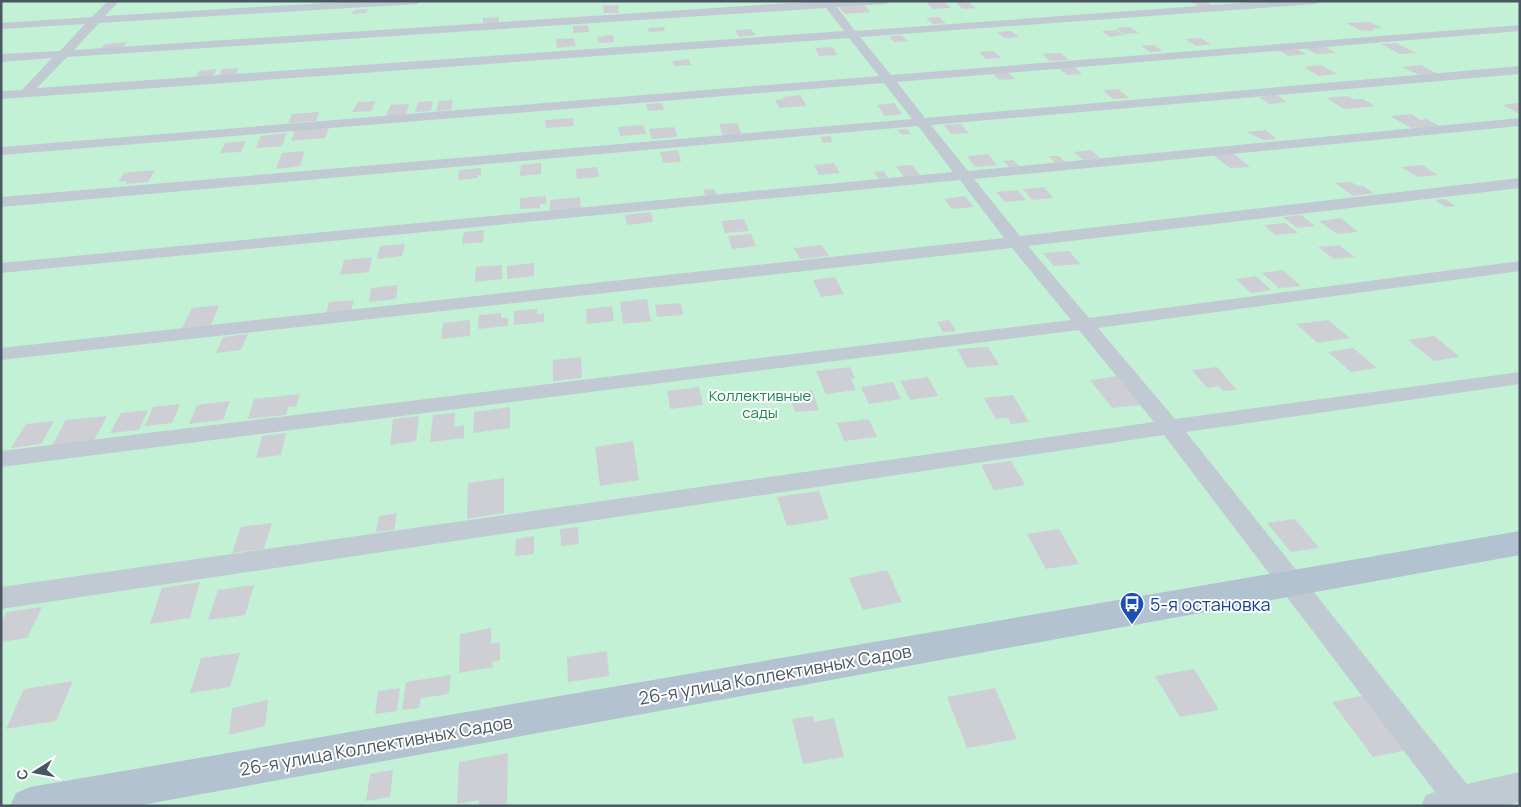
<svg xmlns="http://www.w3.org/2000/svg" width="1521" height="807" font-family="Manrope,sans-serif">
<rect width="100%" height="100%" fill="#f5f3f3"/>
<rect fill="#c3f1d5" x="1" y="1" width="1519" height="805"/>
<g fill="#cdcfd5">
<path d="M944 1 951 8 933 9 926 2Z"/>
<path d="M968 1 976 8 963 9 955 2Z"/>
<path d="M1190 1H1204L1213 6 1200 7Z"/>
<path d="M618 5 619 13H604L603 6Z"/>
<path d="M864 5 871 12 845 14 839 7Z"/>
<path d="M368 9 366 13 351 14 354 10Z"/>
<path d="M499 17V24L483 25V18Z"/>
<path d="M939 17 946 23 933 24 926 18Z"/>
<path d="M1369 22 1382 28 1371 29 1375 31H1370L1359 30 1346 23Z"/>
<path d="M588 25 589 32 573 33V26Z"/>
<path d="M664 27 665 31 649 32 648 28Z"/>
<path d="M1130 27 1139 33 1124 34 1116 28Z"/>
<path d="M751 29 756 35 739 37 735 30Z"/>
<path d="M1116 30 1124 35 1110 37 1102 31Z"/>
<path d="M1011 31 1019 37 1004 38 997 32Z"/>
<path d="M613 35 614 42 599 43 597 37Z"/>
<path d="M902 35 907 41 894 42 889 36Z"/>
<path d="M574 38 576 46 557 48 556 39Z"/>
<path d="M1200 38 1211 44 1196 46 1185 39Z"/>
<path d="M127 42 122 48 100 50 105 44Z"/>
<path d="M1396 43 1416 53 1400 54 1381 44Z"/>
<path d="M1154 45 1163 51 1150 52 1141 46Z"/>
<path d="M1324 46 1336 53 1316 54 1303 47Z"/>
<path d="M833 47 837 55 819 56 815 48Z"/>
<path d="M1295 48 1306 54 1288 56 1277 49Z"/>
<path d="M994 51 1001 58 986 59 979 52Z"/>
<path d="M1061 53 1069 60 1050 61 1042 54Z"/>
<path d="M689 59 691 65 674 66 672 61Z"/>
<path d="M1321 65 1337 74 1319 76 1304 67Z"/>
<path d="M1421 65 1438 74 1419 75 1402 67Z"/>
<path d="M1073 66 1082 74 1067 75 1058 68Z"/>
<path d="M239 68 235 76 218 77 222 69Z"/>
<path d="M217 69 212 77 194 79 199 71Z"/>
<path d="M1008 72 1015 79 1000 80 993 74Z"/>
<path d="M1118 89 1129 98 1113 99 1103 90Z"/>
<path d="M800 95 807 106 779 108 775 100 784 99 782 97Z"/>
<path d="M1277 95 1287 102 1269 104 1259 97Z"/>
<path d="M1347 96 1353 99H1363L1375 106 1344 109 1326 98Z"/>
<path d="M453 100 451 110 436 111 439 101Z"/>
<path d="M376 101 371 111 352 112 358 102Z"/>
<path d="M433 101 431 111 415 112 418 102Z"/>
<path d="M662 103 664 110 648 111 646 104Z"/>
<path d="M894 103 902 114 885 116 877 105Z"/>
<path d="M1517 103 1520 105V114L1502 105Z"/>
<path d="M409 104 406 115 386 117 390 105Z"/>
<path d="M319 112 316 121 288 123 292 114Z"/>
<path d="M1411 114 1421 120 1427 119 1439 126 1411 128 1390 116Z"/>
<path d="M573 118 574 126 546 128 545 120Z"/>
<path d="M737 123 742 135 723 136 719 124Z"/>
<path d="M961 124 969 133 951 134 944 125Z"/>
<path d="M643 125 646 134 620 136 618 127Z"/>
<path d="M674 127 678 137 652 139 649 129Z"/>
<path d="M329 128 325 138 291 141 295 130Z"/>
<path d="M907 129 911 134 902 135 897 130Z"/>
<path d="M1265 130 1277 139 1264 140 1246 132Z"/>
<path d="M287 133 282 146 256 148 261 136Z"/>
<path d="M830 136 833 142 823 143 820 137Z"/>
<path d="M246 141 241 152 220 153 225 143Z"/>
<path d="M678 150 681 162 663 163 660 152Z"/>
<path d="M1091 150 1100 158 1083 160 1074 152Z"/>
<path d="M305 151 300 166 276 169 282 153Z"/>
<path d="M1233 153 1250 167 1230 168 1213 155Z"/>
<path d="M988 154 997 165 975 167 967 156Z"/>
<path d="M1049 156H1059L1065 162 1055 163Z"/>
<path d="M1013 160 1019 166 1009 167 1003 161Z"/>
<path d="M541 163V174L520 176 521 165Z"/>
<path d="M834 163 840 173 819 175 814 165Z"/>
<path d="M912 165 920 175 904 177 896 166Z"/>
<path d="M1422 165 1438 175 1418 177 1401 167Z"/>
<path d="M597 167 599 177 577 179 576 169Z"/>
<path d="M481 168V175H478V178L458 180 459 170Z"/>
<path d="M155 170 148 182 126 184 127 181 118 182 124 173Z"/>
<path d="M884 171 888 178 878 179 874 172Z"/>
<path d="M1351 182 1358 186H1363L1374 193 1353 196 1335 183Z"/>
<path d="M1044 187 1053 198 1032 200 1023 189Z"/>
<path d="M714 189 717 196 706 197 703 190Z"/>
<path d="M1017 190 1026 200 1005 202 996 192Z"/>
<path d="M546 196V204H540V208L520 209V198Z"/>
<path d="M965 196 974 207 952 209 944 199Z"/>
<path d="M580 197 581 209 550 212V200Z"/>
<path d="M1445 199 1456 206 1446 207 1435 200Z"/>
<path d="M651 212 653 222 627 225 625 215Z"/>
<path d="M1301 215 1315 226 1297 228 1283 217Z"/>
<path d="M1341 218 1358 232 1337 234 1319 221Z"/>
<path d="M744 219 749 231 725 233 721 221Z"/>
<path d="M1285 223 1298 233 1275 235 1264 225Z"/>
<path d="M484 230 483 242 462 244 464 232Z"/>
<path d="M751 234 756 246 732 249 728 236Z"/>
<path d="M405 244 402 256 377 259 380 246Z"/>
<path d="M822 245 829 256 800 259 794 248Z"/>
<path d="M1339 245 1355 257 1334 259 1318 247Z"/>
<path d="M1069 251 1080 264 1054 266 1043 253Z"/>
<path d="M372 257 369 272 340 275 344 260Z"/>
<path d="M534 263V276L507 279V266Z"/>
<path d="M502 265V279L475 282 476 267Z"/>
<path d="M1283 270 1301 286 1279 288 1262 273Z"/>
<path d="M1256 276 1271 290 1251 293 1236 279Z"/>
<path d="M835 277 844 294 821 297 813 280Z"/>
<path d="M398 285 396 299 369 302 371 288Z"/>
<path d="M647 299 651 321 623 324 620 302Z"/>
<path d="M354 300 351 311 326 314 329 302Z"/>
<path d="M681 303 683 315 657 317 655 305Z"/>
<path d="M219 305 211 325 182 328 192 308Z"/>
<path d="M612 306 614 321 587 324 586 309Z"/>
<path d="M537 309V314L544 313V322L514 325V311Z"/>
<path d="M501 313V318H508V326L478 329 479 315Z"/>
<path d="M470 320V336L441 339 443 323Z"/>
<path d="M949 320 956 331 943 332 937 322Z"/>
<path d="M1328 320 1350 338 1318 343 1296 324Z"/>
<path d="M248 334 241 350 216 353 223 337Z"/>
<path d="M1434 336 1460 357 1434 361 1408 340Z"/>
<path d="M988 347 999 365 967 368 957 349Z"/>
<path d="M1353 348 1377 368 1351 372 1328 352Z"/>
<path d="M581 357 582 378 553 381V360Z"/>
<path d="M850 367 855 378 851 379 856 390 826 394 816 371Z"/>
<path d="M1217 367 1237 390 1223 391 1219 386 1207 388 1192 370Z"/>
<path d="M1118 376 1140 405 1112 408 1090 380Z"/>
<path d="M928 377 938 396 910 400 900 381Z"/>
<path d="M893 382 901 399 869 404 861 387Z"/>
<path d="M699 387 703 405 670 409 667 391Z"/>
<path d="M812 390 819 410 795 412 788 393Z"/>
<path d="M300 394 296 406 288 407 286 415 248 419 254 399Z"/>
<path d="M1013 395 1029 422 1011 424 1008 418 996 419 984 398Z"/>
<path d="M230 401 223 420 189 424 197 405Z"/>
<path d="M180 404 172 423 145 426 153 407Z"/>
<path d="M510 407V428L473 433 474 412Z"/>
<path d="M148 410 139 430 110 433 121 413Z"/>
<path d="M455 413 454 427 464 425V438L430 442 433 415Z"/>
<path d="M107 416 93 442 51 447 66 420Z"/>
<path d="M419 416 416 441 390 445 393 419Z"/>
<path d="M869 419 877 437 844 441 837 423Z"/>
<path d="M54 421 41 444 11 448 26 424Z"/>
<path d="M286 433 281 455 256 458 262 436Z"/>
<path d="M633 441 639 480 600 486 595 447Z"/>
<path d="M1011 461 1025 485 994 490 981 465Z"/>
<path d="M504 478V513L467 519 468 483Z"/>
<path d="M819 491 829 519 787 526 777 497Z"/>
<path d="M397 513 394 530 376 532 379 516Z"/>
<path d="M1295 519 1319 548 1291 552 1267 523Z"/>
<path d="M272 523 264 549 232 553 241 527Z"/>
<path d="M578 527 579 544 561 546 560 529Z"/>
<path d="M1059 529 1079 564 1046 569 1027 534Z"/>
<path d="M534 536V554L515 556 516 539Z"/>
<path d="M887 570 902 602 863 610 849 578Z"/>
<path d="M200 582 190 618 150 624 162 588Z"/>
<path d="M254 585 245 615 208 620 218 590Z"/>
<path d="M42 607 27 638 1 642V623L7 612Z"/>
<path d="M491 628V644L500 642V660L492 662 493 667 459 673 460 634Z"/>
<path d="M607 651 609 676 568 682 567 657Z"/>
<path d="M240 653 230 687 190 693 201 658Z"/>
<path d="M1194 669 1219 710 1180 717 1155 676Z"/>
<path d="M451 675 449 694 421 698 419 708 402 710 406 682Z"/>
<path d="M73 681 56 721 6 729 24 689Z"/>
<path d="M400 688 397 711 375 714 378 691Z"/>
<path d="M995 688 1017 739 967 748 947 697Z"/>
<path d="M1366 695 1408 750 1373 757 1332 702Z"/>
<path d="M268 700 265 726 229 735 232 708Z"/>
<path d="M813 716 814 722 834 718 844 757 803 764 792 719Z"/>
<path d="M508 753 507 806H479V800L457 804 459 762Z"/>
<path d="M393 770 390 797 366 801 370 774Z"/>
</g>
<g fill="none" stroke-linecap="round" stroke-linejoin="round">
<path fill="#c1cad2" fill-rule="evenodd" d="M108 1H119L105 16 360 1H422L417 4 99 23 74 50 821 1H891L886 4 837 7 855 31 1268 1H1321L1316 4 860 37 891 75 1520 25V31L897 82 925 118 1520 66V74L931 125 968 171 1520 118V126L974 179 1020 236 1520 178V188L1028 246 1089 318 1520 261V271L1098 328 1175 419 1520 372V384L1186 432 1467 784 1520 772V802L1504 806H1421L1426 795 1435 792 1164 435 1 609V587L1154 422 1079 330 1 467V451L1071 320 1012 248 1 360V348L1004 238 960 180 1 273V263L953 172 918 126 1 207V197L912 119 884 83 1 155V147L879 76 849 38 1 99V91L22 90 52 58 1 62V54L60 51 85 24 1 29V23L92 17ZM826 8 844 31 37 88 67 57Z"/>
<path fill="#b3c2d1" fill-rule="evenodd" d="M1520 531V555L136 806H10L16 793 30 787Z"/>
</g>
<defs>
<symbol id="bus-pin" viewBox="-11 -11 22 30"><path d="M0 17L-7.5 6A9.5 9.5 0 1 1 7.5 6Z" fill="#1a4fb4" stroke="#fff"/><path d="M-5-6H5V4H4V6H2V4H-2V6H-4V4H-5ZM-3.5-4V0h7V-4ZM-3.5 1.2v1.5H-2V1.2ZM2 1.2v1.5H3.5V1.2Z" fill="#fff"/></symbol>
</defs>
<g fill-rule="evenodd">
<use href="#bus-pin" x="1118" y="590" width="28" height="38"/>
</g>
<g text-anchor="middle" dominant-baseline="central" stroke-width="4" stroke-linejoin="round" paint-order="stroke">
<g font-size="15" fill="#17864f" stroke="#fff">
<text x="760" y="395">Коллективные<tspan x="760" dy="17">сады</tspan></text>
</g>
<g font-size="18" fill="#164399" stroke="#fff" text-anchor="start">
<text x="1150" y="604">5-я остановка</text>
</g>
<g font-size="18" fill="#4a5661" stroke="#fff">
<text transform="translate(775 674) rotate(-10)">26-я улица Коллективных Садов</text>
<text transform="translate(376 745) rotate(-10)">26-я улица Коллективных Садов</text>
</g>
</g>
<rect width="1521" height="807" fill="none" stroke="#4a5661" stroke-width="5"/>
<g transform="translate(35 772) rotate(259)" stroke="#ffffff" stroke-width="4" paint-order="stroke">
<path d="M0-4L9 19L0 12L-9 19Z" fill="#4a5661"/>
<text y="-8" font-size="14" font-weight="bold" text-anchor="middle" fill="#4a5661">С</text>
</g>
</svg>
